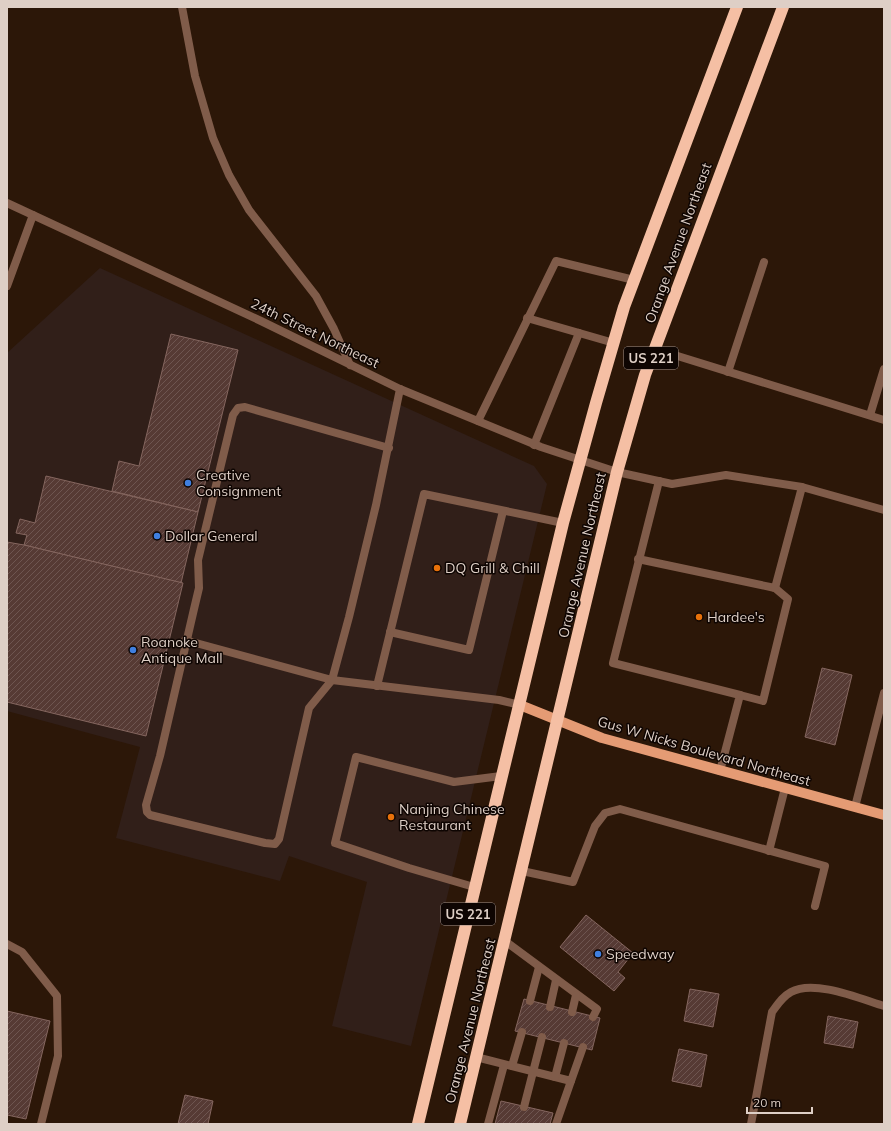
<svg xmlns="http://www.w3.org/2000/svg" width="891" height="1131" font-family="Mulish,sans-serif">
<defs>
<pattern id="building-hatch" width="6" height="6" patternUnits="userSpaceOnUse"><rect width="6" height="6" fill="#563a34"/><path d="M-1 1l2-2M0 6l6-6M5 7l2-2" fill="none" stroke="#6e5550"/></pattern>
</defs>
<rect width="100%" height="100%" fill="#2c1708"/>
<path fill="#311f19" d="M100 268 534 466 547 484 411 1046 332 1026 367 882 289 856 280 881 116 838 140 747 7 711V353Z"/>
<g fill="url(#building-hatch)" stroke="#85665f">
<path d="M171 334 238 350 198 512 112 491 119 461 139 466Z"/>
<path d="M46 476 198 512 181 583 24 545 27 535 16 533 20 519 35 523Z"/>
<path d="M7 542 24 545 183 583 146 736 7 702Z"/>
<path d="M822 668 852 675 835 745 805 737Z"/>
<path d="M586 915 633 953 618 972 625 978 614 991 560 947Z"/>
<path d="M690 989 719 994 713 1027 684 1021Z"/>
<path d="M524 999 600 1018 592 1050 515 1031Z"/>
<path d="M7 1011 50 1021 26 1119 7 1115Z"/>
<path d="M828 1016 858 1022 853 1048 824 1043Z"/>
<path d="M679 1049 707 1055 701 1087 672 1081Z"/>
<path d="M185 1095 213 1101 208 1124H178Z"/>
<path d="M501 1101 553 1113 550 1124H495Z"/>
</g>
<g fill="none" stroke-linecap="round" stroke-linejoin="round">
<g stroke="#805c4a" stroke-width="8">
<path d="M7 286 33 215"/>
<path d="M527 318 614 343"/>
<path d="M655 349 884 420"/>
<path d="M728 372 764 262"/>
<path d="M870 415 884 369"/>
<path d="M478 421 556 261 634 280"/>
<path d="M534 445 579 333"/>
<path d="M389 448 245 407 238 408 233 415 198 560 199 588 194 609 160 756 146 805 147 812 150 815 265 843 275 844 279 839 309 708 332 680 349 617 376 505 400 389"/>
<path d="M617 472 672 484 726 475 802 487 884 510"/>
<path d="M659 481 613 663 740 695 720 771"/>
<path d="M638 559 775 588 788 599 763 701 740 695"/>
<path d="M775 588 802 487"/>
<path d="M390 632 469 650 503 511"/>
<path d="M185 640 332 680 499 700 520 705"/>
<path d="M377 686 424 494 563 523"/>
<path d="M855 807 884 693"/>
<path d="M769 851 785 788"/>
<path d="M522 871 573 882 595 826 605 813 620 809 825 866 815 906"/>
<path d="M474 887 409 868 335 843 356 757 454 782 501 776"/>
<path d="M505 941 597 1009 593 1017"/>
<path d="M7 944 22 952 57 996 58 1056 41 1124"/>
<path d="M530 1001 539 967"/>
<path d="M550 1007 556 980"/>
<path d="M572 1012 576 995"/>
<path d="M476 1057 571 1081 583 1047"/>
<path d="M512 1066 522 1032"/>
<path d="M555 1077 564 1043"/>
<path d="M524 1107 542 1037"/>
<path d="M488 1124 504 1065"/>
<path d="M556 1124 571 1081"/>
</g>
<g stroke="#805c4a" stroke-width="8">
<path d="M182 7 195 76 213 138 229 175 249 210 316 296 334 329 350 365"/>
<path d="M7 203 261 321 400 389 541 447 617 472"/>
<path d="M751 1124 772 1012C778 1004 782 997 791 992 814 979 861 999 884 1006"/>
</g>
<path stroke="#e59b74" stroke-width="10" d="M520 705 602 738 884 815"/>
<g stroke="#f5bfa4" stroke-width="12">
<path d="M418 1124 563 523 596 403 624 307 737 7"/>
<path d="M460 1124 617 472 645 375 783 7"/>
</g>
</g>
<g fill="#3f7fe0" stroke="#0e0502" stroke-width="1.5">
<circle cx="188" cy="483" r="4"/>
<circle cx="157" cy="536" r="4"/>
<circle cx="133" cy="650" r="4"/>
<circle cx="598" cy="954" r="4"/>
</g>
<g fill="#e8710a" stroke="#0e0502" stroke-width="1.5">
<circle cx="437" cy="568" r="4"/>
<circle cx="699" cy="617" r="4"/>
<circle cx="391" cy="817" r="4"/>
</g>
<g text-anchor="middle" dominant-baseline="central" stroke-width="3" stroke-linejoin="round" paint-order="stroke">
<g fill="#0e0502" stroke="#a0928b" stroke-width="1">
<rect x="624" y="347" width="54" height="22" rx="3"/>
<rect x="441" y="903" width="54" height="22" rx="3"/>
</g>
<g font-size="13" font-weight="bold" fill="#decfc6">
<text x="651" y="358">US 221</text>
<text x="468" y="914">US 221</text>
</g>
<g font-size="14" fill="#decfc6" stroke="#0e0502">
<text transform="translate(678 243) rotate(-70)">Orange Avenue Northeast</text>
<text transform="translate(315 333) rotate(26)">24th Street Northeast</text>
<text transform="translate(582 555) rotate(-77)">Orange Avenue Northeast</text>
<text transform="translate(704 751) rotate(16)">Gus W Nicks Boulevard Northeast</text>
<text transform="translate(470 1021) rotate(-76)">Orange Avenue Northeast</text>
</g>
<g font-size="14" fill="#decfc6" stroke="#0e0502" text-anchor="start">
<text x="196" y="475">Creative<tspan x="196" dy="16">Consignment</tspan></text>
<text x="165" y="536">Dollar General</text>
<text x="445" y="568">DQ Grill &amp; Chill</text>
<text x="707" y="617">Hardee's</text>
<text x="141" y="642">Roanoke<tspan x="141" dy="16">Antique Mall</tspan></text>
<text x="399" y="809">Nanjing Chinese<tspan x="399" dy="16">Restaurant</tspan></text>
<text x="606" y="954">Speedway</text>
</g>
</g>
<rect width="891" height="1131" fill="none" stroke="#decfc6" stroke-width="16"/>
<path d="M747 1107v6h65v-6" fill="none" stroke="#decfc6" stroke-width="2"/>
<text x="753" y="1107" font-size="12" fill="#decfc6" stroke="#0e0502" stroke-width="3" paint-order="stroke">20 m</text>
</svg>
